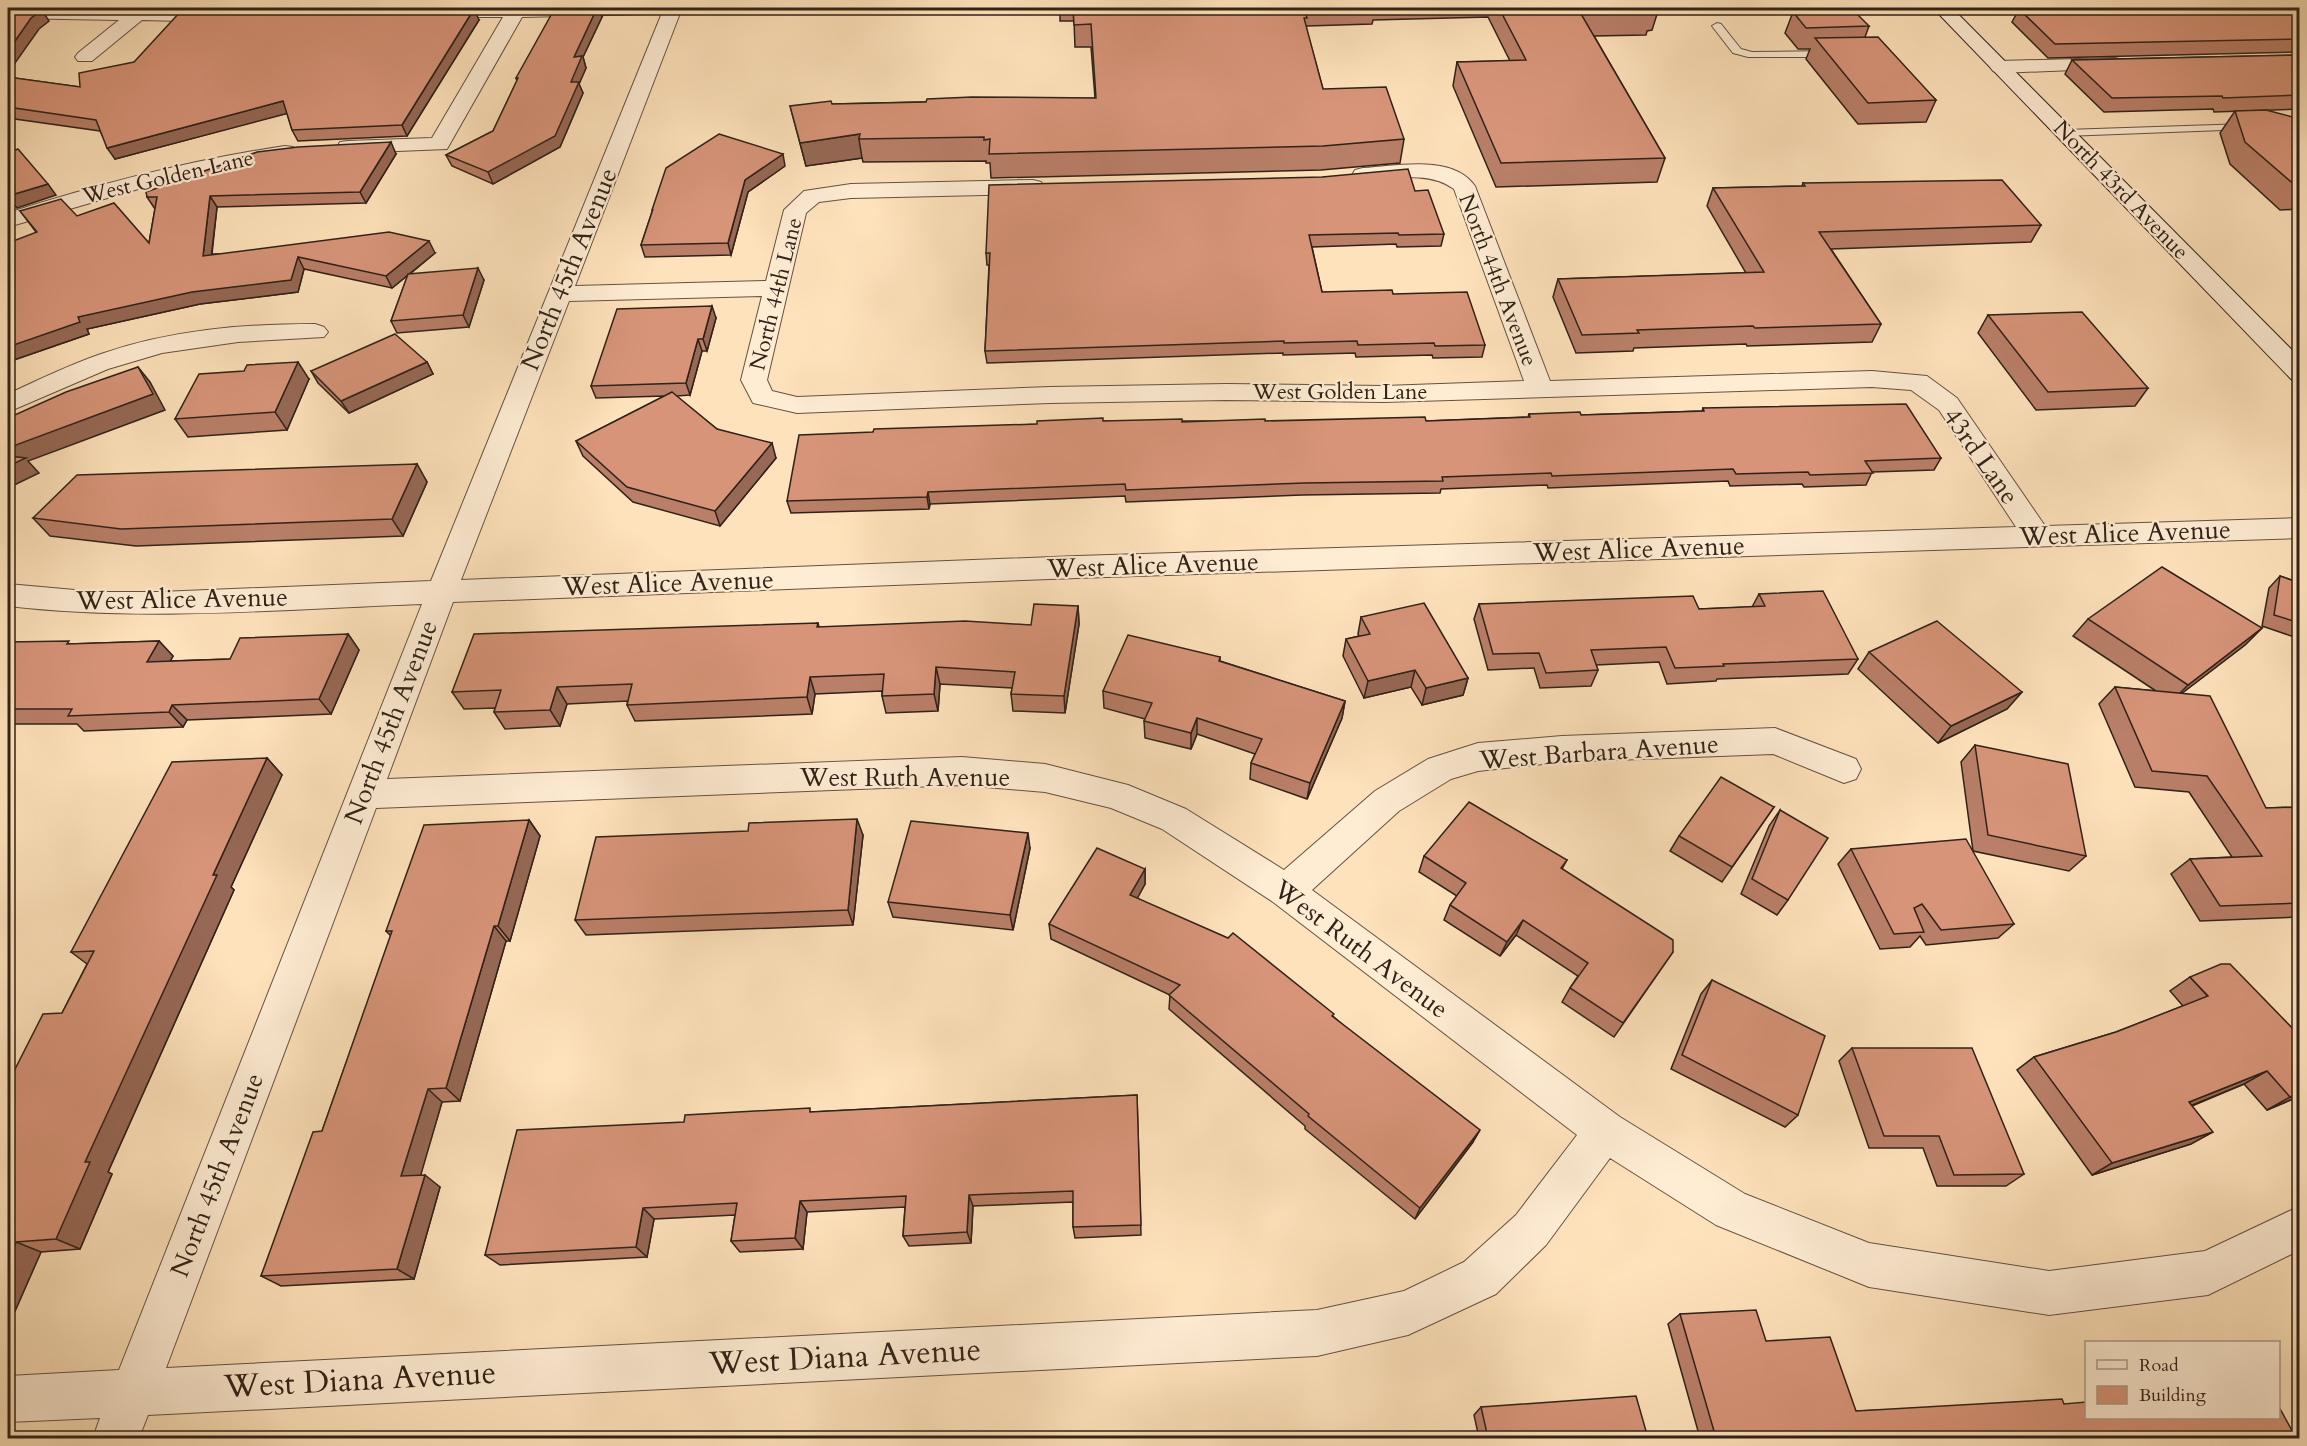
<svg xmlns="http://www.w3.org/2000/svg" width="2307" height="1446" font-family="Cardo,serif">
<rect width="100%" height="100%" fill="#fee2bb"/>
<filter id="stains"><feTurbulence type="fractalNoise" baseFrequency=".00333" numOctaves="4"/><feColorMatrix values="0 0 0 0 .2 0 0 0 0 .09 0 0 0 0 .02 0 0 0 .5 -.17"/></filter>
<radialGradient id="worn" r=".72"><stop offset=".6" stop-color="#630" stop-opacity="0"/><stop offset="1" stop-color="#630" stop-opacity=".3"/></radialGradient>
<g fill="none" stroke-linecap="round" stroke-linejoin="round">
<defs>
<g id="lane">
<path d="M1717 23 1721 24 1741 49 1752 52 1832 51 1837 54 1832 57H1748L1733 53 1712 26Z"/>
<path d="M2246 124 2250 125V129L2065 136 2059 133 2065 130Z"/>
</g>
<g id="street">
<path d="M8 8 222 10 229 12 231 16 229 20 222 22 142 20 92 61H78L75 57 78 53 119 20 8 18Z"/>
<path d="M324 8H343C337 17 333 22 321 19L319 15Z"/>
<path d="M432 8H658L656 12 649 14 522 17 447 149 348 153 340 152 337 147 340 142 348 141 432 138 503 17H425L423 13 425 9Z"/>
<path d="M664 8H682L575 286 766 281 784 210 804 191 851 184 1033 180 1041 182 1044 187 1041 192 1033 194 851 198 819 202 806 213 767 380 772 391 797 397 1050 387 1226 384 1384 386 1524 381 1454 189C1428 170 1394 179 1363 182L1355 180 1352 175 1355 170 1363 168C1396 166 1453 154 1475 186L1550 381 1872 371 1927 376 1957 398 2045 526 2300 518V538L1077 578 453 602 387 779 962 757 1045 764 1128 785 1186 809 1284 870 1375 791 1428 759 1478 743 1562 736 1775 728 1856 759 1861 769 1856 779 1844 783 1773 754 1562 762 1478 771 1451 779 1399 811 1312 890 1620 1117 1745 1194 1869 1243 2049 1271 2205 1251 2300 1206V1250L2208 1295 2049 1315 1869 1287 1716 1225 1610 1158 1546 1245 1496 1294 1408 1335 1317 1356 148 1415 139 1438H93L100 1418 8 1422V1376L119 1370 422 604C284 609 145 622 8 606V584L97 592H159L431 581ZM762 296 741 380 753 403 797 413 1050 403 1226 400 1384 402 1872 387 1911 390 1939 410 2016 527 1077 556 461 580 569 301ZM962 785 1045 792 1111 808 1162 829 1273 902 1577 1135 1516 1215 1464 1262 1404 1291 1317 1310 166 1368 376 808Z"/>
<path d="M2115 58 2122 60 2125 64 2122 68 2000 73 1993 71 1990 67 1993 63 2000 61Z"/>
<path d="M285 146 293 147 296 152 293 157 152 185 8 227V213C99 184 190 160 285 146Z"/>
<path d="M315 324 324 327 328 332 324 337 238 342 162 353 108 369 8 412V394C38 380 69 365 101 354 170 330 243 324 315 324Z"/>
</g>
<path id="secondary" d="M1933 8H1952L2300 358V381L2291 379Z"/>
</defs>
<use href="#lane" stroke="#645241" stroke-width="2"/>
<use href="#street" stroke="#645241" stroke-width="2"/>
<use href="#secondary" stroke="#302218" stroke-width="2"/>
<use href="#lane" fill="#feecd3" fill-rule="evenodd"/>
<use href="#street" fill="#feecd3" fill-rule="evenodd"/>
<use href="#secondary" fill="#feecd3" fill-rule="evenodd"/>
</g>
<g fill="#b97f68" stroke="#302218" stroke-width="1.5">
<path d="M1060 8H1659L1652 30 1647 31 1646 35 1594 36 1665 158 1657 182 1496 187 1453 86 1457 62 1510 61 1488 17 1373 20 1372 24 1307 26 1306 28 1323 89 1404 139 1400 163 1321 170 991 178 990 163H986V161L863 162 862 158 806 166 790 106 832 104 1095 98 1091 47H1075L1074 21H1060Z"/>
<path d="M2036 8H2300V52L2048 58 2012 22 2019 9H2037Z"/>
<path d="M1793 12 1869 26 1865 37 1936 100 1926 122 1858 124 1806 59 1810 49H1798L1785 33Z"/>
<path d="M602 17 583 57 586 68 579 84 583 93 560 147 493 184 452 166 446 155 493 131 517 81 516 78Z"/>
<path d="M479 20 407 136 298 141 292 130 287 113 115 159 100 131 8 118V77L80 87Z"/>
<path d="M2300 55V109L2214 112 2213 109 2104 112 2065 74 2072 60Z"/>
<path d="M2235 111 2300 119V209L2280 210 2230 164 2220 133Z"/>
<path d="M396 154 366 203 217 207 212 254 435 253 410 274 484 280 469 327 397 333 391 321 408 275 392 288 304 269 298 292 200 304 87 329 89 334 8 362 36 232 20 211 77 216 149 243 155 209 147 197Z"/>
<path d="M785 166 748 192 731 255 645 257 641 245 652 212V210Z"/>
<path d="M1803 183 2041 225 2031 242 1831 249 1881 324 1872 342 1747 346 1746 344 1634 348 1633 351 1576 353 1553 297 1558 279 1746 273 1707 206 1713 188 1802 186Z"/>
<path d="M1415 191 1444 234 1441 246 1397 247 1396 244 1312 247 1322 292 1393 294 1485 345 1482 357 1433 358 1432 355 1356 357 1355 353 1283 355V353L987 363 985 351 989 265H987L986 253Z"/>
<path d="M1988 315 2148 388 2135 406 2036 410 1978 333Z"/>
<path d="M716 318 707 351H702L690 395 676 396 717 429 776 458 720 526 633 502 583 456 576 441 665 396 596 398 591 386Z"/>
<path d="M427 362 433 374 349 413 318 383 311 371Z"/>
<path d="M309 379 287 430 188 437 175 419Z"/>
<path d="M1703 408 1941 458 1934 470 1872 472 1866 485 1804 487 1802 484 1730 486 1728 481 1548 488 1547 485 1441 489 1440 493 1302 495 1126 502 1125 496 930 504 929 509 791 513 787 501 873 432 1103 421H1426L1528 417 1529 414 1581 415 1702 411Z"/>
<path d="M417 464 427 482 403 536 136 546 50 536 33 518Z"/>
<path d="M2280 576 2300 583V639L2262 626 2269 588Z"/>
<path d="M1759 594 1858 659 1848 674 1717 679 1716 681 1667 684 1659 662 1596 665 1598 670 1591 686 1540 688 1534 668 1488 670 1474 619 1479 604 1699 609 1752 607Z"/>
<path d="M1078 606 1079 624 1065 713 1013 711 1011 694 1012 688 940 684 938 711 886 713 882 696V691L815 694 812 714 635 721 627 705 628 701 567 704 560 726 505 729 494 712 495 708 464 709 452 692 818 623 819 627 1031 625Z"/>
<path d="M1361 617 1468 678 1463 695 1422 705 1411 687 1364 698 1343 656 1346 639 1359 636 1358 634Z"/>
<path d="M2088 619 2262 628 2245 645 2182 693 2266 808 2300 807V917L2200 921 2171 874 2190 859 2232 857 2189 792 2135 787 2099 704 2115 687 2156 691 2073 636Z"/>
<path d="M348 634 359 650 331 714 187 720 183 727 84 731 77 724H8V642L71 644 159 641 173 656 170 661 230 659Z"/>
<path d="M1869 652 2022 692 2007 709 1938 743 1858 669Z"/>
<path d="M1220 657V661L1345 701 1342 718 1307 799 1250 779 1251 763 1255 754 1197 734 1191 749 1145 738 1144 721 1145 719 1104 708 1103 691Z"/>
<path d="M1975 745 2086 856 2069 871 1973 851 1961 762Z"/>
<path d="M267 758 282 775 231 887 234 890 108 1172 112 1174 80 1249 41 1252 15 1311 8 1312V1083L62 1013 87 964 71 952Z"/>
<path d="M1774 807 1722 882 1670 851 1679 836Z"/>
<path d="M1780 810 1788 900 1777 915 1741 894 1769 826Z"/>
<path d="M529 820 540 836 510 941H506L460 1101 442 1102 420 1175 440 1187 414 1279 281 1286 261 1276 322 1131 391 936 386 931Z"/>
<path d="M863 835 853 925 586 935 575 920Z"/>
<path d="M1030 848 1013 930 893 917 888 902Z"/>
<path d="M1851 849 2014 924 1998 938 1926 945 1920 936 1910 947 1880 949 1838 864Z"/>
<path d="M1424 856 1567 860 1562 869 1673 952 1614 1037 1562 1002 1570 988 1578 976 1516 935 1500 956 1444 920 1450 905 1457 896 1419 872Z"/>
<path d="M1145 869V884L1137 898 1334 1017 1473 1142 1415 1219 1305 1129V1126L1169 1009 1170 995 1051 939 1049 924Z"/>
<path d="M2190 977 2300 1096 2267 1110 2244 1084 2192 1106 2191 1144 2092 1175 2017 1070 2034 1057 2116 1032 2183 1006 2170 991Z"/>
<path d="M1712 980 1798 1115 1785 1127 1671 1069 1701 994Z"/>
<path d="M1852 1048 2024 1174 2006 1186H1937L1923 1148H1869L1839 1061Z"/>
<path d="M1137 1095 1141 1235 1075 1238 1073 1227V1202L973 1206 971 1243 909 1246 903 1236 905 1207 807 1212 803 1249 740 1252 731 1241 735 1215 654 1219 647 1257 500 1265 485 1255 684 1122 812 1112Z"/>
<path d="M1680 1314 1766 1341 1856 1411 2064 1404 2296 1438H1700L1668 1324Z"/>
<path d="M1481 1407 1648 1438H1479L1474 1415Z"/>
</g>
<g fill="#966855" stroke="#302218" stroke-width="1.5">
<path d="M597 8H599L602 17 583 57 586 68 579 84 583 93 560 147 493 184 488 172 571 82 574 57Z"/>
<path d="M474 9 479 20 407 136 402 125Z"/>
<path d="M42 10 49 21 39 29 8 73V51L31 18Z"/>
<path d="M283 101 289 113 115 159 107 148Z"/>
<path d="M860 134 859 139 862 158 806 166 800 143Z"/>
<path d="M391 142 396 154 366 203 360 192Z"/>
<path d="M783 154 785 166 748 192 731 255 728 243 745 180Z"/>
<path d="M48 184 56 195 17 208 8 196Z"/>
<path d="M210 196 217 207 210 267 203 256Z"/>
<path d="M429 241 435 253 392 288 386 276Z"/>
<path d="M298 257 304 269 298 292 200 304 87 329 89 334 8 362V347L78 317Z"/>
<path d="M478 268 484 280 469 327 463 315Z"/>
<path d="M712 306 716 318 707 351 703 339Z"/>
<path d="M698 339 702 351 690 395 686 383Z"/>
<path d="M298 362 309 379 287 430 275 412Z"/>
<path d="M427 362 433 374 349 413 341 401Z"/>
<path d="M138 367 150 382 165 410 28 461 39 473 8 488V448Z"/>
<path d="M772 443 776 458 720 526 715 511Z"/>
<path d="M417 464 427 482 403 536 392 519Z"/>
<path d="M928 492 930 504 929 509 927 497Z"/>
<path d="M1078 606 1079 624 1065 713 1064 696Z"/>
<path d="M2262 628 2245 645 2172 701 2188 685Z"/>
<path d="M348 634 359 650 331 714 319 699Z"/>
<path d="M159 641 173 656 161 678 147 662Z"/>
<path d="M936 667 940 684 938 711 934 694Z"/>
<path d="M1415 670 1411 687 1364 698 1368 681Z"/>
<path d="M810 677 815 694 812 714 807 697Z"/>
<path d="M1468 678 1463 695 1422 705 1426 688Z"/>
<path d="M557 687 567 704 560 726 550 710Z"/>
<path d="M2022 692 2007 709 1938 743 1951 726Z"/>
<path d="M1345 701 1342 718 1307 799 1310 783Z"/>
<path d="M172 705 187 720 183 727 169 712Z"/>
<path d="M1197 718V734L1191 749V733Z"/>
<path d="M267 758 282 775 231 887 234 890 108 1172 112 1174 80 1249 56 1239 85 1162 213 875Z"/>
<path d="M857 819 863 835 853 925 848 910Z"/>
<path d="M529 820 540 836 510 941 498 926Z"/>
<path d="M1028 833 1030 848 1013 930 1010 915Z"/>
<path d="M1145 869V884L1131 910 1130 895Z"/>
<path d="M1523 920 1516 935 1500 956 1507 942Z"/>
<path d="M494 926 506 941 460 1101 446 1088Z"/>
<path d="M2267 1071 2244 1084 2168 1115 2189 1102Z"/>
<path d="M428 1089 442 1102 417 1188 401 1176Z"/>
<path d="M2300 1093V1096L2267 1110 2290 1097Z"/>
<path d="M1480 1130 1473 1142 1415 1219 1420 1208Z"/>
<path d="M2213 1132 2191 1144 2092 1175 2112 1163Z"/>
<path d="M425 1175 440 1187 414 1279 397 1269Z"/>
<path d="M969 1195 973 1206 971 1243 967 1232Z"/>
<path d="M800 1201 807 1212 803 1249 795 1238Z"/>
<path d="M643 1208 654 1219 647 1257 636 1247Z"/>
<path d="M16 1242 41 1252 15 1311 8 1308V1261Z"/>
</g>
<g fill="#d79479" stroke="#302218" stroke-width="1.5">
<path d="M555 8H597L574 57 582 56 571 82H579L555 136 488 172 446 155 493 131 518 78H516Z"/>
<path d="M1073 8H1304L1307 18H1304L1323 89 1386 87 1404 139 1323 146 989 154 990 139 984 140V137L859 139 860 134 800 143 790 106 831 101 832 104 926 102 927 99 972 97 1096 98 1091 24 1074 25Z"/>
<path d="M1499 8H1659H1650L1652 12 1581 14 1665 158 1501 163 1457 62 1526 60Z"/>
<path d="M2057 8H2300V39L2055 44 2019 9 2058 8Z"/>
<path d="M8 9 42 10 31 18 8 51Z"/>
<path d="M474 9 402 125 292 130 283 101 107 148 96 120 8 107V77L80 87 79 73 134 62 181 11 292 13Z"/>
<path d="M1853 10 1869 26 1806 28 1793 12Z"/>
<path d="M1878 37 1936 100 1868 103 1815 38Z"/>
<path d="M2300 55V95L2223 98 2222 96 2112 98 2072 60Z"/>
<path d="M2266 110 2300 119V187H2297L2245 142 2235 111Z"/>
<path d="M719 134 783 154 745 180 728 243 641 245 653 209 652 210 666 168Z"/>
<path d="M391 142 360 192 210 196 203 256 389 232 429 241 386 276 298 257 291 280 192 292 78 317 80 322 8 347V243L37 232 20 211 61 199 77 216 114 203 149 243 157 197H147L146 192 257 152 298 147Z"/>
<path d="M18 149 48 184 8 196V153Z"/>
<path d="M1408 169 1415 191 1428 190 1444 234 1399 235 1398 233 1309 235 1322 292 1392 290 1393 294 1467 292 1485 345 1435 346 1434 343 1358 345 1357 341 1284 343V341L985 351 990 253H986L989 185 1322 177Z"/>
<path d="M2002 180 2041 225 1819 232 1881 324 1755 328 1753 326 1637 330 1639 333 1582 335 1558 279 1764 272 1713 188 1805 186 1803 183Z"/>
<path d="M478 268 463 315 391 321 408 274Z"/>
<path d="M712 306 703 339H698L686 383 591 386 617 309Z"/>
<path d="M2082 312 2148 388 2048 392 1988 315Z"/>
<path d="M395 334 427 362 341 401 311 371Z"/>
<path d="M298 362 275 412 175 419 199 374 244 371 247 365Z"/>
<path d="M138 367 153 394 8 448V418L66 392Z"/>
<path d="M672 392 717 429 772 443 715 511 627 487 576 441Z"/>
<path d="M1906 404 1941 458 1865 461 1873 473 1810 475 1808 472 1736 474 1733 469 1552 476 1551 473 1442 477 1443 481 1304 483 1126 490 1125 484 928 492 927 497 787 501 799 435 873 432 874 429 1037 424V421L1103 418V421L1182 419V422L1265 419V421L1425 417 1426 421 1530 417 1529 414 1580 412 1581 415 1704 411 1703 408Z"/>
<path d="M8 456 26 458 8 466Z"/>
<path d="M417 464 392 519 121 529 33 518 77 475Z"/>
<path d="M2162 567 2262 628 2188 685 2088 619Z"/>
<path d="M2280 576 2300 583V623L2274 615Z"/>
<path d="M1823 591 1858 659 1723 664 1724 666 1675 668 1666 647 1591 650 1598 670 1546 673 1539 653 1493 654 1479 604 1693 596 1699 609 1765 606 1759 594Z"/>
<path d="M1424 603 1468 678 1426 688 1415 670 1368 681 1346 639 1370 634 1361 617Z"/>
<path d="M1034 604 1078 606 1064 696 1011 694 1015 672 936 667 934 694 882 696 884 674 810 677 807 697 627 705 632 684 557 687 550 710 494 712 501 690 452 692 474 634 818 623 817 627 965 621 1031 625Z"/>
<path d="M1937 621 2022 692 1951 726 1869 652Z"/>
<path d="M348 634 319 699 172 705 169 712 68 716 72 709H8V642L69 641 67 644 159 641 147 662 230 659 240 638Z"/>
<path d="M1128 635 1220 657 1219 661 1345 701 1310 783 1251 763 1262 739 1197 718 1191 733 1144 721 1152 703 1103 691Z"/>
<path d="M2115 687 2210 696 2266 808 2300 807V903L2220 906 2190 859 2262 856 2207 776 2152 771Z"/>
<path d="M1975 745 2068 764 2086 856 1988 835Z"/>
<path d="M267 758 213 875H217L85 1162H90L56 1239 16 1242 8 1261V1083L43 1014 62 1013 94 951 71 952 172 762Z"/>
<path d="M1721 777 1774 807 1732 867 1679 836Z"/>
<path d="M1469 802 1567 860 1561 868 1673 940V952L1623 1023 1570 988 1588 963 1523 920 1507 942 1450 905 1466 883 1424 856Z"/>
<path d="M1780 810 1828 838 1788 900 1752 879Z"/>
<path d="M857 819 848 910 575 920 596 837 748 831 749 823Z"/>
<path d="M529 820 498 926H494L446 1088 428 1089 401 1176 425 1175 397 1269 261 1276 313 1132 322 1131 392 931H386L424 825Z"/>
<path d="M911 821 1028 833 1010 915 888 902Z"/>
<path d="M1966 839 2014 924 1941 930 1922 904 1914 908 1924 932 1894 934 1851 849Z"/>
<path d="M1097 848 1145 869 1130 895 1228 938 1233 933 1334 1014 1332 1016 1480 1130 1420 1208 1308 1116 1309 1114 1169 995 1180 985 1049 924Z"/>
<path d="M2221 964H2230L2300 1036V1093L2290 1097 2267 1071 2189 1102 2213 1132 2112 1163 2034 1057 2116 1032 2208 996 2190 977Z"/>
<path d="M1712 980 1825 1036 1798 1115 1682 1055Z"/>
<path d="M1852 1048H1972L2024 1174 1954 1175 1939 1136H1884Z"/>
<path d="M1137 1095 1141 1225 1073 1227V1191L969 1195 967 1232 903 1236 906 1196 800 1201 795 1238 731 1241 737 1203 643 1208 636 1247 485 1255 517 1130 684 1122 685 1115 810 1108V1112Z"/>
<path d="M1756 1310 1766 1341 1830 1337 1856 1411 2062 1399 2064 1404 2086 1402V1418H2278V1405L2296 1438H1921L1920 1436 1885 1438H1716L1680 1314Z"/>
<path d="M1636 1396 1648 1438H1488L1481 1407Z"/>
</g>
<g text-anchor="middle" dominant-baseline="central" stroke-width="4.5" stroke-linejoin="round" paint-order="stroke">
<g font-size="22" fill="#302218" stroke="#feecd3">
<text transform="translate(168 177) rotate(-13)">West Golden Lane</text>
<text transform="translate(2121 190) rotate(46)">North 43rd Avenue</text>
<text transform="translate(1498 280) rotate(69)">North 44th Avenue</text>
<text transform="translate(776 294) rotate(-76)">North 44th Lane</text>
<text x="1340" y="392">West Golden Lane</text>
</g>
<g font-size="26" fill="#302218" stroke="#feecd3">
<text transform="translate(569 269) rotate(-68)">North 45th Avenue</text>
<text transform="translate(1981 456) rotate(55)">43rd Lane</text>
<text transform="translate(2125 533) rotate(-2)">West Alice Avenue</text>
<text transform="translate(1639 549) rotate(-2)">West Alice Avenue</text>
<text transform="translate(1153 565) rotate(-2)">West Alice Avenue</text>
<text transform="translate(668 583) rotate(-2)">West Alice Avenue</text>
<text transform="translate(182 599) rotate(-1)">West Alice Avenue</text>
<text transform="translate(391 722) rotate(-69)">North 45th Avenue</text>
<text transform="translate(1599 752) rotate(-4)">West Barbara Avenue</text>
<text x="905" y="777">West Ruth Avenue</text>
<text transform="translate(1361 949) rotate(37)">West Ruth Avenue</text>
<text transform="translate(217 1175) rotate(-69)">North 45th Avenue</text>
</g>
<g font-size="32" fill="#302218" stroke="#feecd3">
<text transform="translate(845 1357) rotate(-3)">West Diana Avenue</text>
<text transform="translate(360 1380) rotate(-3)">West Diana Avenue</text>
</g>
</g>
<rect width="2307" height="1446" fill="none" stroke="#fee2bb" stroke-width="30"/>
<rect x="9" y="9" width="2289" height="1428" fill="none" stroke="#302218" stroke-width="3"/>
<rect x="15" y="15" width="2277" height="1416" fill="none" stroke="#302218" stroke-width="1.5"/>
<rect x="2085" y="1341" width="195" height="78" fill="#feecd3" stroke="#ac9b88" stroke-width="1.5"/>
<rect x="2097" y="1360" width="30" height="9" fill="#feecd3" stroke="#ac9b88" stroke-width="1.5"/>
<text x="2139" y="1371" font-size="18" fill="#302218">Road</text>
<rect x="2097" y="1386" width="30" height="18" fill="#d79479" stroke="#ac9b88" stroke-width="1.5"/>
<text x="2139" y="1401" font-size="18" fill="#302218">Building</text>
<rect width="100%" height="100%" filter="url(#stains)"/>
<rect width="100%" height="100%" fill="url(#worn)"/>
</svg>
